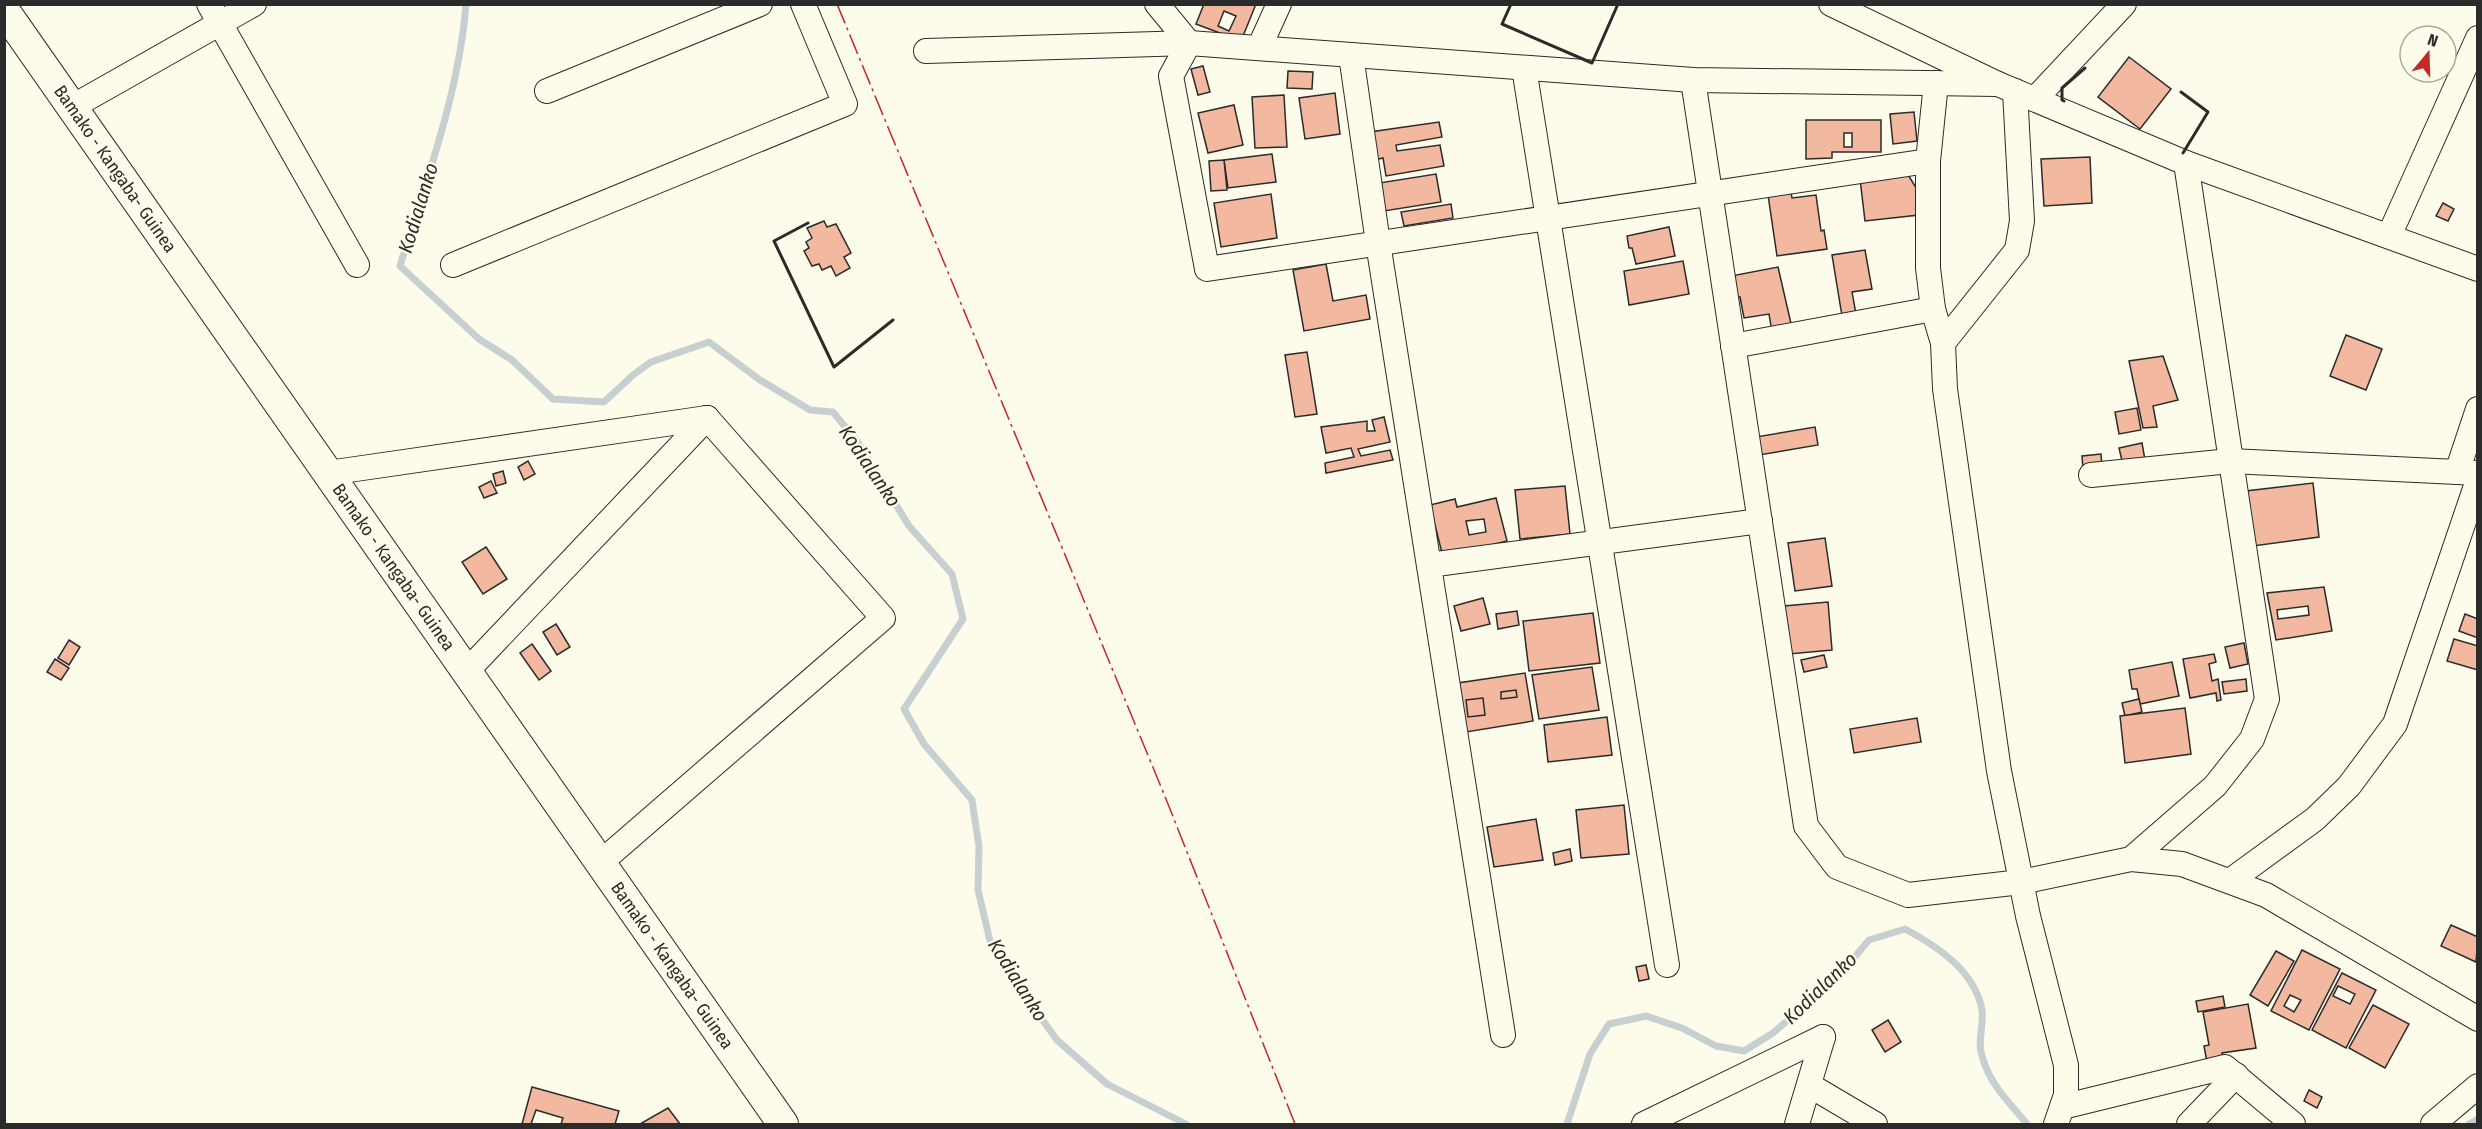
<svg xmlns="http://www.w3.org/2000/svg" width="2482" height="1129" font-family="'Fira Sans Condensed',sans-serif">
<rect width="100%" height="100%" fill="#fdfbea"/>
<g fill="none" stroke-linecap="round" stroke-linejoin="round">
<g stroke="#c7d0d0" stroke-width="7">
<path d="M466 4C459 94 426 180 400 266L479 339 512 360 553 399 604 402 633 375 651 362 709 342 760 380 810 410 833 412 857 441 909 526 952 574 963 619 904 709 924 744 972 800 979 847 978 890 990 941 1016 983 1057 1040 1107 1084 1186 1124"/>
<path d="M1567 1124 1590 1054 1609 1024 1646 1016 1682 1028 1716 1046 1744 1051 1773 1033 1836 979 1869 940 1905 929C1937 946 1975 971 1982 1010 1984 1025 1977 1042 1982 1056 1990 1085 2009 1102 2027 1124"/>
<path d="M2469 1124 2478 1119"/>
</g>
</g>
<g fill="#f2b8a0" stroke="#2b2b2b" stroke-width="1.5" fill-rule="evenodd">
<path d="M1204 4H1256L1241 41 1196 24ZM1224 11 1236 16 1229 31 1218 26Z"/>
<path d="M2129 57 2171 89 2140 129 2098 97Z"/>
<path d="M1203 66 1210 92 1198 95 1191 69Z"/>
<path d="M1288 71 1313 72 1312 89 1287 88Z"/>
<path d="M1335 93 1340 134 1305 139 1299 98Z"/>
<path d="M1284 95 1287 147 1255 148 1252 97Z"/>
<path d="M1234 105 1243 145 1208 153 1198 113Z"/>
<path d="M1914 112 1917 141 1893 144 1890 114Z"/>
<path d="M1806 120H1881V152H1832V158L1806 159ZM1844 133H1852V147H1844Z"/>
<path d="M1439 122 1442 137 1396 145 1397 151 1440 145 1444 166 1386 176 1383 158 1374 160 1370 132Z"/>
<path d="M1272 154 1276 182 1228 188 1224 160Z"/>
<path d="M2090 157 2092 203 2044 206 2041 159Z"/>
<path d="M1224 160 1227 190 1211 191 1209 161Z"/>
<path d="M1907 173 1918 191 1919 215 1865 221 1860 179Z"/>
<path d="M1436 174 1441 202 1384 211 1379 183Z"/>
<path d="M1791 192 1792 198 1816 195 1821 231 1824 230 1827 249 1777 256 1768 195Z"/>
<path d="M1271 194 1277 238 1221 247 1214 203Z"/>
<path d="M2443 203 2454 209 2448 221 2436 216Z"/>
<path d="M1451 204 1453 218 1404 226 1401 212Z"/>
<path d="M824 221 827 227 836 224 851 253 844 257 850 268 836 276 831 266 822 270 819 264 812 266 804 251 809 248 806 242 812 238 807 228Z"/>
<path d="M1669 227 1675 256 1636 264 1632 248H1629L1627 236Z"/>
<path d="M1865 250 1872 289 1852 292 1856 314 1842 316 1832 255Z"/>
<path d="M1683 261 1689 294 1629 305 1624 271Z"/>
<path d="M1326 264 1333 301 1366 295 1370 319 1304 331 1293 270Z"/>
<path d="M1778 267 1792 328 1772 332 1769 314 1744 318 1740 297 1735 298 1731 276Z"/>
<path d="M2346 335 2382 349 2366 390 2330 376Z"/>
<path d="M1307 352 1317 414 1295 417 1285 355Z"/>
<path d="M2163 356 2178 400 2153 406 2157 427 2143 428 2129 361Z"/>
<path d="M2137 408 2141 430 2119 434 2115 412Z"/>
<path d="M1384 417 1390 442 1358 449 1361 456 1390 450 1393 460 1326 473 1325 463 1354 457 1351 448 1326 453 1321 427 1367 421V431H1375L1372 420Z"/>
<path d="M1815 427 1818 445 1759 455 1756 437Z"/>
<path d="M2142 443 2145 460 2123 465 2119 448Z"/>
<path d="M2101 454 2102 467 2083 469 2082 456Z"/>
<path d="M528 461 535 474 524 480 518 467Z"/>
<path d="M503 471 506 483 496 486 493 474Z"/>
<path d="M491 481 497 493 484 498 479 487Z"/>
<path d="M2313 483 2319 537 2253 546 2246 491Z"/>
<path d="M1565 486 1570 534 1520 539 1515 490Z"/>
<path d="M1496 498 1507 541 1443 557 1430 505 1455 499 1457 507ZM1484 519 1486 532 1469 535 1466 521Z"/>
<path d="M1825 538 1832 586 1795 591 1788 543Z"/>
<path d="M486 547 507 579 483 594 462 562Z"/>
<path d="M2324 587 2332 631 2276 640 2267 593ZM2308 606 2309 615 2278 619 2277 610Z"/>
<path d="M1483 598 1490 624 1461 631 1454 606Z"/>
<path d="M1828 602 1832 650 1789 654 1784 606Z"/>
<path d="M1517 611 1519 625 1498 629 1496 614Z"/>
<path d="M1593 613 1600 663 1529 671 1523 621Z"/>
<path d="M2465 614 2478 619V638L2459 631Z"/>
<path d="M556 624 570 647 557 655 543 632Z"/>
<path d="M2454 639 2478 646V670L2447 661Z"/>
<path d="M69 640 80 647 69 665 58 658Z"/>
<path d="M2244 643 2248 664 2230 668 2225 647Z"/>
<path d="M532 644 551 671 539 680 520 653Z"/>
<path d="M2214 654 2216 662 2209 664 2212 681 2218 679 2221 700 2217 701 2216 693 2190 698 2183 659Z"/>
<path d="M1824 655 1827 667 1804 672 1801 660Z"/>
<path d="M55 659 69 668 61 680 47 672Z"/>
<path d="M2172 662 2179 696 2140 704 2137 689H2132L2129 670Z"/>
<path d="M1592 667 1599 710 1539 719 1532 675Z"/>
<path d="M1525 673 1533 721 1466 732 1458 683Z"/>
<path d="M2246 679 2247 691 2224 694 2222 682Z"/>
<path d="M1516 690 1517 697 1501 699V692Z"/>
<path d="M1483 698 1485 715 1468 717 1466 700Z"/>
<path d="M2139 699 2142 712 2125 716 2122 703Z"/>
<path d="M2185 708 2191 754 2125 763 2120 716Z"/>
<path d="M1607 717 1612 755 1548 762 1544 725Z"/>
<path d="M1917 718 1921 742 1854 753 1850 729Z"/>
<path d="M1624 805 1629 854 1581 858 1576 810Z"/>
<path d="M1536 819 1543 860 1494 867 1487 827Z"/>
<path d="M1570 849 1572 861 1555 865 1553 853Z"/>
<path d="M2451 925 2478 937 2476 962 2441 946Z"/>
<path d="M2302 950 2340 969 2309 1030 2271 1011ZM2290 995 2301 1000 2294 1012 2284 1006Z"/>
<path d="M2276 951 2294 961 2268 1006 2250 995Z"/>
<path d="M1646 965 1649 979 1639 981 1636 967Z"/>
<path d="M2342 973 2376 990 2346 1048 2312 1030ZM2338 986 2355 994 2350 1004 2333 996Z"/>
<path d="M2223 996 2225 1007 2198 1012 2196 1001Z"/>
<path d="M2248 1004 2256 1048 2222 1053 2224 1065 2208 1068 2204 1046 2209 1045 2203 1012Z"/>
<path d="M2373 1005 2409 1024 2385 1068 2349 1048Z"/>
<path d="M1888 1020 1901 1042 1885 1052 1872 1030Z"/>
<path d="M532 1087 619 1111 615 1124H561L563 1118 536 1110 531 1124H522Z"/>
<path d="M2309 1090 2322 1097 2317 1108 2304 1101Z"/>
<path d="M668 1108 680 1124H640Z"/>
</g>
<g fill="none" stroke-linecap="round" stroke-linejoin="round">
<defs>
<g id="minor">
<path d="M209 4 357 265"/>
<path d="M1157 4 1189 43"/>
<path d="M1831 4 1998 84 2186 163 2478 269"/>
<path d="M1189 43 1171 76 1207 269 1928 161"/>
<path d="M1259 48 1279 4"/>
<path d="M926 51 1189 43 1693 80 1998 84"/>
<path d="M1351 55 1378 243 1503 1035"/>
<path d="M1524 68 1667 965"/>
<path d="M1693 80 1806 826 1837 867 1908 895 2021 882 2131 859 2182 864 2266 895 2478 1019"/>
<path d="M1936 83 1928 161V268L1933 309 1943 343"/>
<path d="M547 91 760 4"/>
<path d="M2015 91 2022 221 2017 250 1943 343 1945 389 1999 771 2028 916 2066 1065V1095L2056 1124"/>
<path d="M2035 99 2124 4"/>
<path d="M72 107 254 4"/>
<path d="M2389 236 2478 38"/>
<path d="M453 265 845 104 803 4"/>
<path d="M1733 346 1933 309"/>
<path d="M2457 472 2478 409"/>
<path d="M328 473 707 418"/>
<path d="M2091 475 2230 461 2478 473"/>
<path d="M1429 565 1760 521"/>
<path d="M466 672 707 418"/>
<path d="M2131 859 2215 786 2252 739 2267 699 2186 163"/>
<path d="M600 863 883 618 707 418"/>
<path d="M2230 881 2315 819 2349 786 2395 724 2478 480"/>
<path d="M1809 1085 1875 1124"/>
<path d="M2062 1107 2225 1067 2293 1124"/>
<path d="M1644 1124 1823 1037"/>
<path d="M1797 1124 1823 1037"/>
<path d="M2189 1124 2236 1075"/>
<path d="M2433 1124 2478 1086"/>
</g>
<g id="major">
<path id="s1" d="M4 10 783 1124"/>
</g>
</defs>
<use href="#minor" stroke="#2b2b2b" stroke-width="26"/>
<use href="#major" stroke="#2b2b2b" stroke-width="32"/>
<use href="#minor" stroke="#fdfbea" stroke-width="24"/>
<use href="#major" stroke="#fdfbea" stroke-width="30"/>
<g stroke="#2b2b2b" stroke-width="3">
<path d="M1511 4 1502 24 1592 63 1618 4"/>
<path d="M2181 92 2208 112 2183 153"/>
<path d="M2064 101 2062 100V88L2085 68"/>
<path d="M808 223 774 241 834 367 893 320"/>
</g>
<path stroke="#c62828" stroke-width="1.5" stroke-dasharray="21 4.5 3 4.5" stroke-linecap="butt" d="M837 4 1164 794 1295 1124"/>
</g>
<g text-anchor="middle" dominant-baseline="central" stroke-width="4.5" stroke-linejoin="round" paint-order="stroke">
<g font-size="18" fill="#2b2b2b" stroke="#fdfbea">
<text stroke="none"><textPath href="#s1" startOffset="194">Bamako - Kangaba- Guinea</textPath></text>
<text stroke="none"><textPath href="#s1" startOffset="680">Bamako - Kangaba- Guinea</textPath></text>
<text stroke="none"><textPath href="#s1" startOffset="1166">Bamako - Kangaba- Guinea</textPath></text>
</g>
<g font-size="20" font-style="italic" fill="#2b2b2b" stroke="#fdfbea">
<text transform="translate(418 208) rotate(-73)">Kodialanko</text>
<text transform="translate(870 466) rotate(56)">Kodialanko</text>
<text transform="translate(1018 980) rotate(58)">Kodialanko</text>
<text transform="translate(1820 988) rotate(-44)">Kodialanko</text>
</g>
</g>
<rect width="2482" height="1129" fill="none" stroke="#2b2b2b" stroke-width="12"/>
<g transform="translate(2428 54) rotate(19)"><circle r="28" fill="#fdfbea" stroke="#a9a89e" stroke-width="1.5"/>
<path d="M0-4.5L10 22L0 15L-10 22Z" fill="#c62828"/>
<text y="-9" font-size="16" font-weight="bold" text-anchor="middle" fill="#2b2b2b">N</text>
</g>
</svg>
